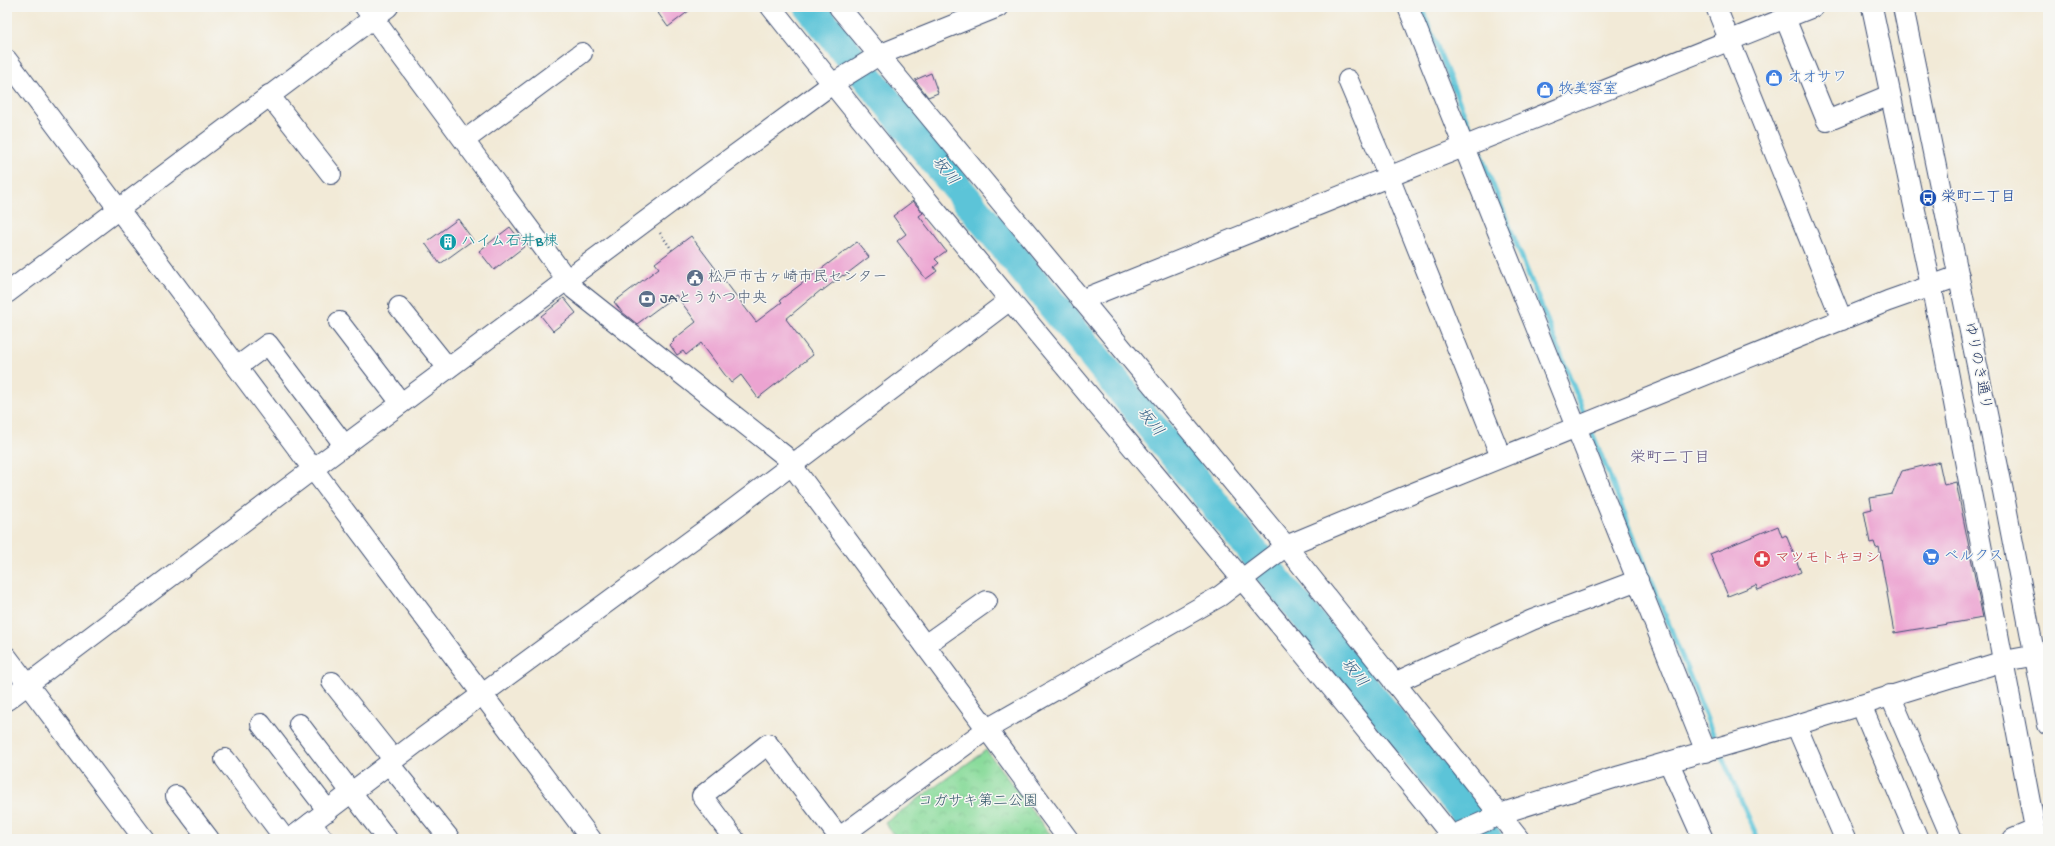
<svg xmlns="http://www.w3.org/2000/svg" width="2055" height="846" font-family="'Gochi Hand','Klee One',sans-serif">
<defs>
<pattern id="park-crowns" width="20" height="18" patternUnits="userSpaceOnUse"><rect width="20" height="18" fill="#8adb9b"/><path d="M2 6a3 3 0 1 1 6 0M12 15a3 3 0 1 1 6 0" fill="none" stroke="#76bc88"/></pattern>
</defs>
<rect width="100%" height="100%" fill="#f6f6f2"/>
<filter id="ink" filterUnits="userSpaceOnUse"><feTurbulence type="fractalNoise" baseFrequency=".025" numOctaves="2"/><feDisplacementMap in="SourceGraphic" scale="8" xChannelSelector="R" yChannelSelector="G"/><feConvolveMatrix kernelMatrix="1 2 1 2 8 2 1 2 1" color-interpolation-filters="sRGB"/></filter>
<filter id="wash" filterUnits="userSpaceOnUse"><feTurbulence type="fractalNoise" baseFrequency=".012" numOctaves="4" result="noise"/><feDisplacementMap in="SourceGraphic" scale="16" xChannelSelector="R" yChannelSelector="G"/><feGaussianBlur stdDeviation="0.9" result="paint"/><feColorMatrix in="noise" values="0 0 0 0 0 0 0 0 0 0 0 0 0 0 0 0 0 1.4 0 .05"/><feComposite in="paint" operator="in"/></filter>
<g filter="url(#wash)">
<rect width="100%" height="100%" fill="#f2ead7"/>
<path fill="url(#park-crowns)" stroke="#52857c" d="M986 750 1052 837 1050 839H897L885 823Z"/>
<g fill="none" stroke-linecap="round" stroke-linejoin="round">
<g stroke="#5cc4d8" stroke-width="5">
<path d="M1421 7 1474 138"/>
<path d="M1477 145 1586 418"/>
<path d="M1589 425 1717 744"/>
<path d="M1720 752 1758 839"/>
</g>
<path stroke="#5cc4d8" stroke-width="31" d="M810 7 1487 839"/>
</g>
<g id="blocks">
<g fill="#eca4d1">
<path d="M667 7H694L668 27 658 13Z"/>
<path d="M931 73 938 93 928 97 915 80Z"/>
<path d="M913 201 923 213 919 216 946 251 935 259 939 263 934 267 937 271 926 279 897 241 906 234 893 216Z"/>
<path d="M458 219 473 240 440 264 425 243Z"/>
<path d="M510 227 525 246 494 270 479 251Z"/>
<path d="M691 236 756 322 782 302 780 300 857 242 869 257 844 276 843 275 822 291 821 290 786 319 813 355 758 398 741 375 731 383 701 343 686 355 683 351 677 355 670 345 674 341 673 340 696 322 676 295 637 324 622 312 614 302 659 268 655 263Z"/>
<path d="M564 298 576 313 553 331 541 316Z"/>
<path d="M1939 462 1944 485 1956 482 1983 618 1894 633 1879 547 1876 548 1874 542 1870 543 1864 511 1872 509 1870 498 1892 494 1902 471Z"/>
<path d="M1778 526 1782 537 1786 535 1801 572 1758 590 1756 585 1728 596 1710 554Z"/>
</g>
</g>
</g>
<g filter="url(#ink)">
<use href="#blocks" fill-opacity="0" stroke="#3b4b70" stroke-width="1"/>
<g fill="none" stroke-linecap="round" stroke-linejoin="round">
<defs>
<g id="minor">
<path d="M365 7 574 289 785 456 1068 839"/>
<path d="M771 7C994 288 1230 558 1454 839"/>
<path d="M839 7 1286 546 1519 839"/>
<path d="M1408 7 1706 752"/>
<path d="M1716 7 1842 320"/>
<path d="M1872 7 1938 319 2037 839"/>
<path d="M1903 7 2003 491 2048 725"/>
<path d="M1785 18 1827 121 1890 95"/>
<path d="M7 60 313 469 702 179 832 84 879 55 998 7"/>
<path d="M1348 80 1389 177 1501 457"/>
<path d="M269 95 331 174"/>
<path d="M465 140 582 53"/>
<path d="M7 293 388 7"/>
<path d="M1081 300 1813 7"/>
<path d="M399 307 448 368"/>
<path d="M339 322 401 403"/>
<path d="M237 367 268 344 345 446"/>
<path d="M925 645 987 601"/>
<path d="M7 657 144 839"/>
<path d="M332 682 394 760"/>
<path d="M1394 683 1532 620 1638 580"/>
<path d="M1890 695 1952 839"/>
<path d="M7 700 313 469 591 839"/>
<path d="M1861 705 1918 839"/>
<path d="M261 724 328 811"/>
<path d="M299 724 387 839"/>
<path d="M1796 725 1845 839"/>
<path d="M225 759 285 839"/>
<path d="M1669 763 1703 839"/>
<path d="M389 764 449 838"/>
<path d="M176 796 209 839"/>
<path d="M311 823 323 839"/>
<path d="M290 839 424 737 723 517 1010 300"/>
<path d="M734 839 702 796 768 744 839 837"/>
<path d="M837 839 987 729 1220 596 1286 546 1411 494 1888 301 1959 276"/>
<path d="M1444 839 1509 811 1620 776 1796 725 2004 661 2048 653"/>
<path d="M2013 839 2035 830"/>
</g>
</defs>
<use href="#minor" stroke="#3b4b70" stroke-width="22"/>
<path stroke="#3b4b70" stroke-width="2.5" stroke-dasharray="1 3" stroke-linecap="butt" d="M660 233 672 250"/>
<use href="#minor" stroke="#fff" stroke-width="20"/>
</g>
</g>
<defs>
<symbol id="shop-disc" viewBox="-11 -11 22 22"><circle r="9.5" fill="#3f7fe0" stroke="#f6f6f2"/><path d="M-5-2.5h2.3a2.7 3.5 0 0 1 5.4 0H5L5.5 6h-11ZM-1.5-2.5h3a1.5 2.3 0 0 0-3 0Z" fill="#fff"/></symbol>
<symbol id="bus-disc" viewBox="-11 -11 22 22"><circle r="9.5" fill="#1a4fb4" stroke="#f6f6f2"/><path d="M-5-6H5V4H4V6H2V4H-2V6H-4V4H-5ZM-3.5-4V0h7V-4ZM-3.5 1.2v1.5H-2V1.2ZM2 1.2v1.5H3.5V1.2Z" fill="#fff"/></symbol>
<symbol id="building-disc" viewBox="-11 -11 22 22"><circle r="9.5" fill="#0f9aa8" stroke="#f6f6f2"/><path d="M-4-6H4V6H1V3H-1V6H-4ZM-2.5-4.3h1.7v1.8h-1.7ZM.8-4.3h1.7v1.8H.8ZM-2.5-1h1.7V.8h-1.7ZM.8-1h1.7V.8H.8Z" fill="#fff"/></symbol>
<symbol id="civic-disc" viewBox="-11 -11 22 22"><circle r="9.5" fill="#5c6f8a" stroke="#f6f6f2"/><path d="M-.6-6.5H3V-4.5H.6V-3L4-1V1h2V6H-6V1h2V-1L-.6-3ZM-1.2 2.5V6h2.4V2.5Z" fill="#fff"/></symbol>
<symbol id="bank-disc" viewBox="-11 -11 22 22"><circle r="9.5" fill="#5c6f8a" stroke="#f6f6f2"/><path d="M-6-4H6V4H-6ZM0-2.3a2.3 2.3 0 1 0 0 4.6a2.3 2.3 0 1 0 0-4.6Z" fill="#fff"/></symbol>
<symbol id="supermarket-disc" viewBox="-11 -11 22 22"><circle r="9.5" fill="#3f7fe0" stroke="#f6f6f2"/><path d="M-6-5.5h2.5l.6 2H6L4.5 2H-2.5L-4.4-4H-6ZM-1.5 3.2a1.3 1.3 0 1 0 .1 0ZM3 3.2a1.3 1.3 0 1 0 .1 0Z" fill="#fff"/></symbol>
<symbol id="pharmacy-disc" viewBox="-11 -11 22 22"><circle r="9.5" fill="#e0444e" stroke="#f6f6f2"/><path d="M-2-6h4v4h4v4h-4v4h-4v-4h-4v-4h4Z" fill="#fff"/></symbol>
</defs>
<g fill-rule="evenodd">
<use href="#shop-disc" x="1764" y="68" width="20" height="20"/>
<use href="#shop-disc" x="1535" y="80" width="20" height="20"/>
<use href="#bus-disc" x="1918" y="188" width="20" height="20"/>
<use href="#building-disc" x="438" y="232" width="20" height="20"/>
<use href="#civic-disc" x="685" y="268" width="20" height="20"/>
<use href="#bank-disc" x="637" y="289" width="20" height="20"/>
<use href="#supermarket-disc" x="1921" y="547" width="20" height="20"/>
<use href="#pharmacy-disc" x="1752" y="549" width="20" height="20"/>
</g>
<g text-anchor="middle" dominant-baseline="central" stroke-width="3" stroke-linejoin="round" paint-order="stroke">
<g font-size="15" fill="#366cbe" stroke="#f6f6f2" text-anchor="start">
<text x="1787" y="78">オオサワ</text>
<text x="1558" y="90">牧美容室</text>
<text x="1944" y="557">ベルクス</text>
</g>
<g font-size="15" fill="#164399" stroke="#f6f6f2" text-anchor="start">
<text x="1941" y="198">栄町二丁目</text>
</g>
<g font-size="15" fill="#0d838f" stroke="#f6f6f2" text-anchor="start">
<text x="461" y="242">ハイム石井B棟</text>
</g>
<g font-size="15" fill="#4e5e75" stroke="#f6f6f2" text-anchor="start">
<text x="708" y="278">松戸市古ヶ崎市民センター</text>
<text x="660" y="299">JAとうかつ中央</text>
</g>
<g font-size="15" fill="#1b2f5e" stroke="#f6f6f2">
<text transform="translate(1977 366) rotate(79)">ゆりのき通り</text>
</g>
<g font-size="15" fill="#be3a42" stroke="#f6f6f2" text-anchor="start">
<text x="1775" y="559">マツモトキヨシ</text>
</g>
<g font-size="15" fill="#375a6d" stroke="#f6f6f2">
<text x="978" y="802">コガサキ第二公園</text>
</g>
<g font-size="16" font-style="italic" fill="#2e5c83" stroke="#f6f6f2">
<text transform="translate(944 172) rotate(51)">坂川</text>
<text transform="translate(1149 423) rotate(51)">坂川</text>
<text transform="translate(1353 674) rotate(51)">坂川</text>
</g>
<g font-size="16" fill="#645886" stroke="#f6f6f2">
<text x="1670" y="459">栄町二丁目</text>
</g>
</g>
<rect width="2055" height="846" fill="none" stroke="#f6f6f2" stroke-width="24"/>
</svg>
